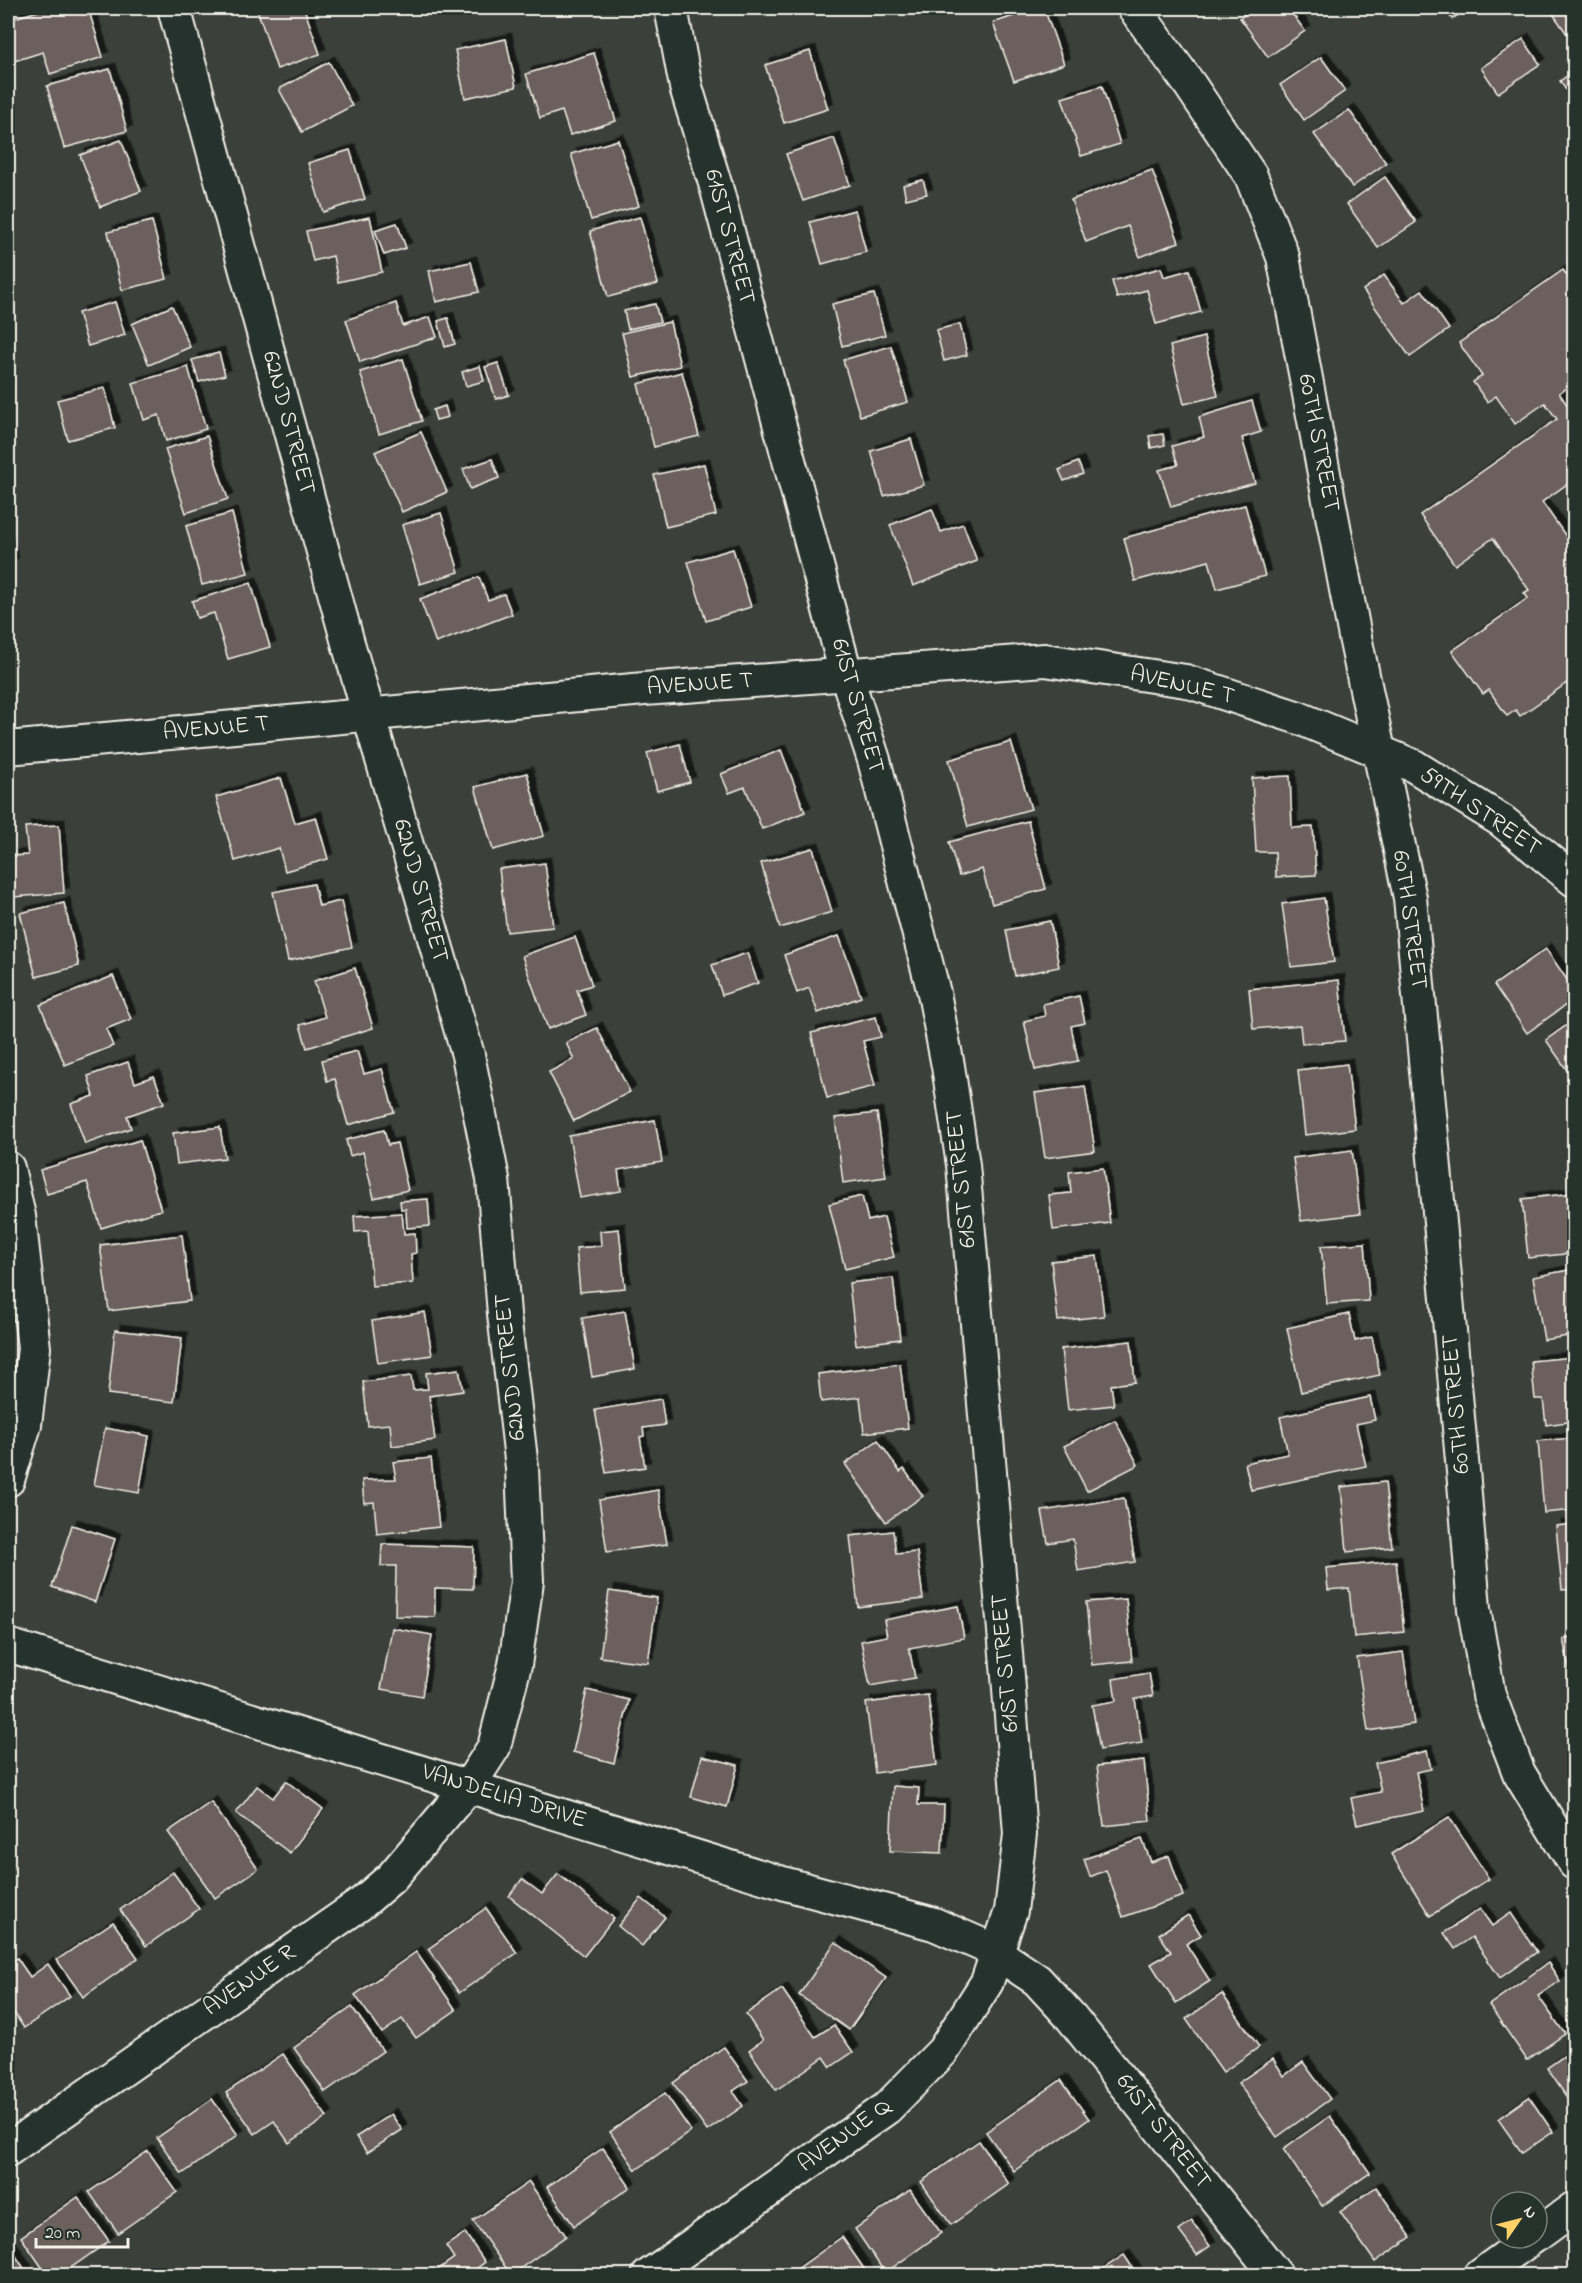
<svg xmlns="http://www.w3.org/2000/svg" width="1582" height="2283" font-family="'Indie Flower',sans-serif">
<defs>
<filter id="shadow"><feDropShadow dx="5.5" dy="-5.5" stdDeviation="0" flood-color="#0009"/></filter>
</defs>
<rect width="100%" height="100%" fill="#3b403b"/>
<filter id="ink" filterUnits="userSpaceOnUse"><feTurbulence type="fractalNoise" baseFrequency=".0167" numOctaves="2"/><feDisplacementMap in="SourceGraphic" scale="12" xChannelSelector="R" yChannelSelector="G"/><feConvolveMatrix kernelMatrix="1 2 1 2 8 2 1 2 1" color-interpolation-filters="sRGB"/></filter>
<g filter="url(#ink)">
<g fill="#6c605b" stroke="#f4f1e8" stroke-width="1.5" filter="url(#shadow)">
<path d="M48 8H88L103 57 50 74 43 52 8 63V20Z"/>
<path d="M263 8H304L320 54 277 69 257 9Z"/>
<path d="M1037 8H1044L1064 64 1014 81 993 23Z"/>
<path d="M1255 8H1288L1305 31 1268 57 1240 18Z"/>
<path d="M1444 8H1469L1452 19Z"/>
<path d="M1549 8H1574V44Z"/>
<path d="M506 39 516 87 465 98 455 50Z"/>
<path d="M1523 39 1540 64 1498 93 1481 68Z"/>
<path d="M810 51 828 109 784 123 765 65Z"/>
<path d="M594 53 616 121 570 135 562 111 540 118 526 74Z"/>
<path d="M1321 57 1345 91 1304 120 1280 85Z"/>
<path d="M329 62 352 106 302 132 279 89Z"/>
<path d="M110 69 127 131 64 148 47 86Z"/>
<path d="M1574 71V102L1560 81Z"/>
<path d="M1102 86 1120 144 1081 156 1062 98Z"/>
<path d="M1349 110 1386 163 1352 187 1314 134Z"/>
<path d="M834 138 850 185 803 201 786 154Z"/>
<path d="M121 140 141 191 100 207 80 155Z"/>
<path d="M618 140 639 206 591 220 571 154Z"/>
<path d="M350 150 365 199 323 212 308 163Z"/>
<path d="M1152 170 1179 242 1140 257 1128 226 1086 242 1071 200Z"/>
<path d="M1385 177 1416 222 1378 248 1347 204Z"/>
<path d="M923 180 927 194 906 199 903 185Z"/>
<path d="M855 210 866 252 822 264 810 222Z"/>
<path d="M370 217 382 272 338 282 333 256 313 261 306 231Z"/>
<path d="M640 217 658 284 608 297 590 231Z"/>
<path d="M152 221 167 279 122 290 108 232Z"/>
<path d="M397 223 406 248 384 255 375 230Z"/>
<path d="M471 262 479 292 436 302 429 271Z"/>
<path d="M1161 268 1164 277 1189 270 1201 312 1156 324 1147 290 1117 298 1112 281Z"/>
<path d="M1563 270 1574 286V382L1559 393 1574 415V479L1542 502 1567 538 1574 533V678L1520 716 1516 710 1507 716 1489 690 1483 694 1452 651 1528 598 1524 593 1529 590 1493 538 1455 565 1420 515 1557 419 1545 403 1515 424 1496 396 1487 402 1473 382 1482 376 1459 343Z"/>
<path d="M1384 275 1404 303 1422 290 1449 329 1410 357 1363 290Z"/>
<path d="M874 294 885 335 842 346 832 304Z"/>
<path d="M115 302 125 335 88 346 78 313Z"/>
<path d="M396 303 403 326 430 317 437 337 360 362 346 320Z"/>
<path d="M655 304 660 322 628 329 624 311Z"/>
<path d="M172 306 190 347 149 365 132 324Z"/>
<path d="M448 318 455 344 445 347 438 321Z"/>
<path d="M670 322 680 366 633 377 622 333Z"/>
<path d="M960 324 967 355 944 361 936 330Z"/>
<path d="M1204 337 1218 396 1184 404 1170 346Z"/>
<path d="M891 346 908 402 860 416 843 360Z"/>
<path d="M219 353 225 375 199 382 192 360Z"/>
<path d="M403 359 422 421 379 434 360 372Z"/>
<path d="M498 363 509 395 496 399 485 367Z"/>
<path d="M480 366 484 381 466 386 462 372Z"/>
<path d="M188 367 206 429 166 441 159 415 144 420 133 383Z"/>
<path d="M682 372 699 436 654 447 638 384Z"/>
<path d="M105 388 115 428 68 440 57 400Z"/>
<path d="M1252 401 1261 432 1242 438 1255 483 1171 507 1159 470 1178 465 1172 446 1204 437 1199 417Z"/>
<path d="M445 406 448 417 436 420 433 410Z"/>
<path d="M421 432 447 492 402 512 375 452Z"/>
<path d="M1163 434 1165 445 1151 448 1149 436Z"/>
<path d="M207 436 228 499 186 513 165 449Z"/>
<path d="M911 439 924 485 884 496 871 451Z"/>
<path d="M492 459 499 478 470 489 463 469Z"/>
<path d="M1078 462 1083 474 1064 481 1059 470Z"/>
<path d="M704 464 716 515 666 527 654 475Z"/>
<path d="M1245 505 1265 576 1217 589 1209 561 1135 581 1124 538Z"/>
<path d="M932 509 941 532 963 524 977 561 913 586 890 525Z"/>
<path d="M232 513 248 573 202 585 186 526Z"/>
<path d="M441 513 459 572 420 584 402 525Z"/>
<path d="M8 544 13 563 8 565Z"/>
<path d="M733 549 751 607 706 621 688 562Z"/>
<path d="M479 577 488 600 504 594 512 614 436 643 420 599Z"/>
<path d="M251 583 270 647 228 659 214 613 197 618 192 601Z"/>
<path d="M1011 742 1031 809 968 827 949 760Z"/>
<path d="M680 744 690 782 657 791 647 753Z"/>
<path d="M781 750 805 812 762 829 745 787 729 793 721 774Z"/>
<path d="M527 773 544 836 493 850 475 787Z"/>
<path d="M1290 776 1292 828 1313 827 1316 875 1276 877 1275 852H1256L1252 778Z"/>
<path d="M281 778 295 823 316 817 328 859 285 871 279 848 235 861 216 797Z"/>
<path d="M1028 821 1046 889 992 904 982 869 959 876 949 842Z"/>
<path d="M59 825 64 893 14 897 11 856 28 855 25 827Z"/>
<path d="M813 848 832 912 780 928 761 863Z"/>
<path d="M545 863 553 927 507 932 499 869Z"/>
<path d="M314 884 319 906 341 901 352 947 288 961 273 892Z"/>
<path d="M1324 898 1334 962 1291 967 1282 904Z"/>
<path d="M64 903 79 966 36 977 20 913Z"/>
<path d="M1050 921 1059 967 1015 976 1006 930Z"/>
<path d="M839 936 861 997 818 1013 809 988 797 993 784 955Z"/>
<path d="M575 937 592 985 577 990 586 1015 548 1029 522 956Z"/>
<path d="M1546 949 1574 990V999L1527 1033 1494 985Z"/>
<path d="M747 953 758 983 722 995 712 965Z"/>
<path d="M355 968 373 1028 307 1048 300 1025 325 1017 314 981Z"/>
<path d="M113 976 131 1019 106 1029 113 1046 65 1065 40 1005Z"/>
<path d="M1339 980 1345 1041 1302 1044 1300 1025 1253 1029 1249 989Z"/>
<path d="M1079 996 1085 1023 1071 1026 1078 1061 1035 1070 1024 1021 1045 1016 1043 1004Z"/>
<path d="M876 1017 881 1037 863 1041 875 1086 827 1098 811 1033Z"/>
<path d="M1574 1020V1080L1546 1040Z"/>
<path d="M597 1028 630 1092 574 1121 549 1072 574 1059 566 1043Z"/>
<path d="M357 1051 364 1074 382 1069 394 1112 348 1125 335 1079 327 1081 322 1060Z"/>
<path d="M128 1062 135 1083 154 1076 164 1103 127 1116 131 1128 85 1144 71 1104 94 1096 88 1076Z"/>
<path d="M1347 1064 1355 1129 1305 1135 1298 1070Z"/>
<path d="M1085 1086 1095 1151 1045 1158 1035 1093Z"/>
<path d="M877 1113 886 1177 843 1183 835 1118Z"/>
<path d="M655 1120 662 1162 618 1170 621 1191 580 1198 569 1136Z"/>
<path d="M220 1127 225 1158 177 1164 173 1133Z"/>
<path d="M384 1130 388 1145 397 1143 408 1190 374 1198 363 1152 350 1156 346 1140Z"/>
<path d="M140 1140 161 1210 101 1228 87 1182 47 1194 40 1170Z"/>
<path d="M1352 1150 1360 1214 1301 1221 1293 1158Z"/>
<path d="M1103 1168 1110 1223 1053 1230 1049 1195 1071 1193 1069 1172Z"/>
<path d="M1574 1193V1253L1528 1258 1522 1199Z"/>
<path d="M862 1196 868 1221 884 1217 894 1257 845 1269 829 1204Z"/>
<path d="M428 1199 430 1226 407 1228 406 1209H401L400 1201Z"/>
<path d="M402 1213 404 1234 415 1233 416 1253 411 1254 413 1283 372 1286 368 1231 355 1232 354 1216Z"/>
<path d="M619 1229 625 1288 580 1292 576 1248 601 1246 600 1231Z"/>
<path d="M182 1235 190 1301 109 1311 100 1245Z"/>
<path d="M1365 1243 1369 1301 1327 1304 1321 1246Z"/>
<path d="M1097 1256 1104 1316 1058 1321 1051 1261Z"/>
<path d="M1574 1269V1335L1544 1340 1533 1277Z"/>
<path d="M893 1278 900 1339 856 1345 849 1283Z"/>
<path d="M625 1311 635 1369 592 1377 582 1318Z"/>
<path d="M425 1312 432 1355 378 1363 372 1321Z"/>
<path d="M1349 1314 1355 1341 1372 1337 1380 1375 1301 1392 1287 1328Z"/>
<path d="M115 1330 182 1338 174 1402 108 1394Z"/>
<path d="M1131 1341 1135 1382 1111 1385 1114 1405 1068 1410 1061 1349Z"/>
<path d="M1574 1357V1421L1546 1425 1543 1399H1535L1531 1361Z"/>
<path d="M900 1364 908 1428 864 1433 860 1397 821 1402 818 1374Z"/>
<path d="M459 1369 463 1391 429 1396 435 1440 392 1446 390 1424 368 1426 363 1382 411 1376 413 1390 428 1389 426 1373Z"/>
<path d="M1370 1397 1375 1420 1356 1424 1366 1466 1251 1490 1245 1463 1288 1454 1280 1417Z"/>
<path d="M661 1399 665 1425 643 1428 644 1436 640 1437 645 1467 606 1473 595 1410Z"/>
<path d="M1115 1420 1138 1465 1087 1491 1064 1446Z"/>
<path d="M105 1428 149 1436 139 1493 94 1485Z"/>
<path d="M1574 1438V1510L1544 1513 1538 1441Z"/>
<path d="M878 1440 900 1472 904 1469 923 1496 886 1522 845 1464Z"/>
<path d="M431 1458 439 1527 377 1534 374 1502 364 1503 362 1480 396 1479 393 1462Z"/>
<path d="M1385 1482 1392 1547 1347 1552 1341 1487Z"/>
<path d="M658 1490 667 1544 607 1552 599 1500Z"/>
<path d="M1124 1498 1135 1562 1078 1571 1073 1539 1048 1543 1042 1511Z"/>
<path d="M1574 1524V1589L1562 1590 1556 1526Z"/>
<path d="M72 1525 115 1539 95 1602 52 1587Z"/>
<path d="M893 1531 896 1554 917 1552 923 1599 858 1607 850 1536Z"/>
<path d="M382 1544 474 1547 473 1589 435 1588V1617L395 1616 396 1566H381Z"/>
<path d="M1396 1561 1404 1632 1354 1637 1349 1588 1328 1590 1326 1568Z"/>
<path d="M609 1591 657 1598 648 1663 600 1657Z"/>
<path d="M1126 1599 1132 1661 1092 1665 1086 1602Z"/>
<path d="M958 1606 964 1638 909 1648 915 1678 870 1686 861 1641 887 1636 884 1620Z"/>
<path d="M392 1628 432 1635 422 1696 381 1689Z"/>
<path d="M1574 1636V1681L1572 1682 1563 1639Z"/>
<path d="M1403 1652 1414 1724 1368 1731 1357 1658Z"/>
<path d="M1149 1673 1153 1696 1135 1699 1142 1743 1100 1750 1092 1705 1116 1701 1113 1679Z"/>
<path d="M587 1690 629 1700 614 1763 573 1752Z"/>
<path d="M928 1695 937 1765 875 1773 866 1703Z"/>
<path d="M1427 1751 1431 1769 1416 1772 1424 1811 1357 1825 1351 1798 1381 1792 1375 1763Z"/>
<path d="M702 1756 738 1765 727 1807 691 1797Z"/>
<path d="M1144 1761 1150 1821 1104 1826 1097 1766Z"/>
<path d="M286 1781 323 1809 290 1853 236 1813 257 1786 273 1798Z"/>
<path d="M893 1786 919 1788 918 1805H944L942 1853 890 1851Z"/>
<path d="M211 1802 258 1869 215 1898 168 1832Z"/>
<path d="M1449 1817 1489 1879 1430 1916 1391 1854Z"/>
<path d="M1142 1839 1151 1862 1169 1856 1183 1896 1123 1917 1106 1870 1090 1877 1084 1859Z"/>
<path d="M173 1872 199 1909 146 1946 120 1910Z"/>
<path d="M558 1874 614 1918 584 1956 509 1896 522 1879 542 1894Z"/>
<path d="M641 1898 665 1917 642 1946 618 1926Z"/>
<path d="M486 1908 517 1953 459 1993 428 1949Z"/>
<path d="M1480 1909 1492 1926 1511 1913 1537 1952 1500 1978 1472 1937 1455 1949 1444 1933Z"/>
<path d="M1188 1915 1201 1935 1186 1944 1210 1981 1176 2003 1151 1964 1171 1952 1159 1934Z"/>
<path d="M113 1922 138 1958 83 1997 57 1960Z"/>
<path d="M835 1942 886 1978 849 2030 799 1995Z"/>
<path d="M416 1952 456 2010 416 2038 402 2019 382 2033 355 1995Z"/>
<path d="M17 1958 30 1977 48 1964 70 1996 24 2028 8 2004V1965Z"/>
<path d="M1548 1963 1560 1981 1538 1996 1565 2034 1527 2060 1489 2005Z"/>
<path d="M782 1989 815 2037 834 2025 853 2052 831 2067 824 2057 776 2090 749 2050 763 2040 746 2014Z"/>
<path d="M1222 1994 1259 2047 1223 2072 1186 2019Z"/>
<path d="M352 2007 383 2051 325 2092 294 2048Z"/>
<path d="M724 2047 748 2081 733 2091 743 2106 707 2131 673 2083Z"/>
<path d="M1574 2049V2108L1547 2068Z"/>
<path d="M283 2054 327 2117 289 2143 274 2121 255 2134 226 2093Z"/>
<path d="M1273 2059 1284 2076 1303 2062 1330 2099 1277 2137 1238 2083Z"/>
<path d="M1061 2080 1089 2119 1014 2171 986 2132Z"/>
<path d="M665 2093 691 2131 636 2170 610 2132Z"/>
<path d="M1529 2097 1553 2132 1522 2153 1498 2119Z"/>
<path d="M212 2099 238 2135 182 2174 157 2138Z"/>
<path d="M391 2114 402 2130 367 2153 356 2137Z"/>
<path d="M1330 2116 1370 2173 1322 2206 1283 2149Z"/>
<path d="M979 2141 1009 2184 951 2225 921 2182Z"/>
<path d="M603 2148 630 2187 574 2226 547 2187Z"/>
<path d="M148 2151 177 2192 118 2233 89 2192Z"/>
<path d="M529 2182 566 2236 511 2275 473 2221Z"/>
<path d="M1376 2187 1411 2237 1375 2262 1340 2212Z"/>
<path d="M910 2190 941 2233 885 2273 855 2229Z"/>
<path d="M78 2197 109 2241 59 2276H48L21 2237Z"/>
<path d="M1192 2221 1210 2246 1197 2255 1179 2231Z"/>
<path d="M465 2233 485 2262 467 2276H429L454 2258 446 2246Z"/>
<path d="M842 2237 869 2276H795L793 2272Z"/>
<path d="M8 2244 29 2276H8Z"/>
<path d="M1124 2255 1138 2276H1103L1100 2271Z"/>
</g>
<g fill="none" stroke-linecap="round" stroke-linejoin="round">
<defs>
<g id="minor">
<path d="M1134 8 1190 85 1251 176 1283 257 1355 637 1410 898 1464 1482 1474 1609 1489 1695 1519 1773 1574 1863"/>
<path d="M8 748 644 689 1045 660 1186 681 1299 718 1414 766 1502 821 1574 880"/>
<path d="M8 1168 19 1216 34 1348 25 1425 8 1480"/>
<path d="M8 1645 786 1884 934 1924 989 1948 1037 1980 1071 2017 1277 2276"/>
<path d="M8 2150 362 1903 391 1878 469 1786 494 1747 515 1665 527 1581 522 1468 504 1314 493 1179 468 1055 348 643 174 8"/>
<path d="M1537 2235 1574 2208"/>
<path d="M648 2276 887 2108 943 2051 987 1982 1011 1911 1020 1834 1008 1676 963 1165 948 1066 934 993 874 760 846 674 717 190 686 87 671 8"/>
<path d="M1479 2276 1532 2238"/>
</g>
</defs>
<use href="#minor" stroke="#f4f1e8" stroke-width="36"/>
<use href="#minor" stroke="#26332d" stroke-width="32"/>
</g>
</g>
<g text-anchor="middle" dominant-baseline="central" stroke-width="4.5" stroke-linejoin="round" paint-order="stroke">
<g font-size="24" fill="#f4f1e8" stroke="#26332d">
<text transform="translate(729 237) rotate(75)">61ST STREET</text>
<text transform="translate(288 423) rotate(75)">62ND STREET</text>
<text transform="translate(1318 443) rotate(79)">60TH STREET</text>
<text transform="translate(700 685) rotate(-4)">AVENUE T</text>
<text transform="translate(1182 686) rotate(13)">AVENUE T</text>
<text transform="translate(857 706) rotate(74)">61ST STREET</text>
<text transform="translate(216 729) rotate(-5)">AVENUE T</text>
<text transform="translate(1480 812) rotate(34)">59TH STREET</text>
<text transform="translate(420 891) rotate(74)">62ND STREET</text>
<text transform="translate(1409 920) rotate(82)">60TH STREET</text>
<text transform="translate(962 1179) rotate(-96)">61ST STREET</text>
<text transform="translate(511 1367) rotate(-96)">62ND STREET</text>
<text transform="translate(1457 1404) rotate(-95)">60TH STREET</text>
<text transform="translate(1006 1663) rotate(-95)">61ST STREET</text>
<text transform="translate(504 1797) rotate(17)">VANDELIA DRIVE</text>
<text transform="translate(250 1981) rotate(-35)">AVENUE R</text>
<text transform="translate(1163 2132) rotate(52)">61ST STREET</text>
<text transform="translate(845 2136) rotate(-36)">AVENUE Q</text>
</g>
</g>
<rect width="1582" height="2283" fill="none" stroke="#26332d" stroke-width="30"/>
<rect x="15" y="15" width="1552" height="2253" fill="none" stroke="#f4f1e8" stroke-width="2" filter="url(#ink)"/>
<g transform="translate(1519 2220) rotate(55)"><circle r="28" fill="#26332d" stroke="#787f78" stroke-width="1.5"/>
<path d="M0-4.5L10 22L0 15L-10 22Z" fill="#ffd166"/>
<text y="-9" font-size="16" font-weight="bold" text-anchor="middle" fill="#f4f1e8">N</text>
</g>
<path d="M36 2238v9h92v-9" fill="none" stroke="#f4f1e8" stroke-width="3"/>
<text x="45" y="2238" font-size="18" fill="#f4f1e8" stroke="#26332d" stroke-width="4.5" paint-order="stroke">20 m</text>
</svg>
